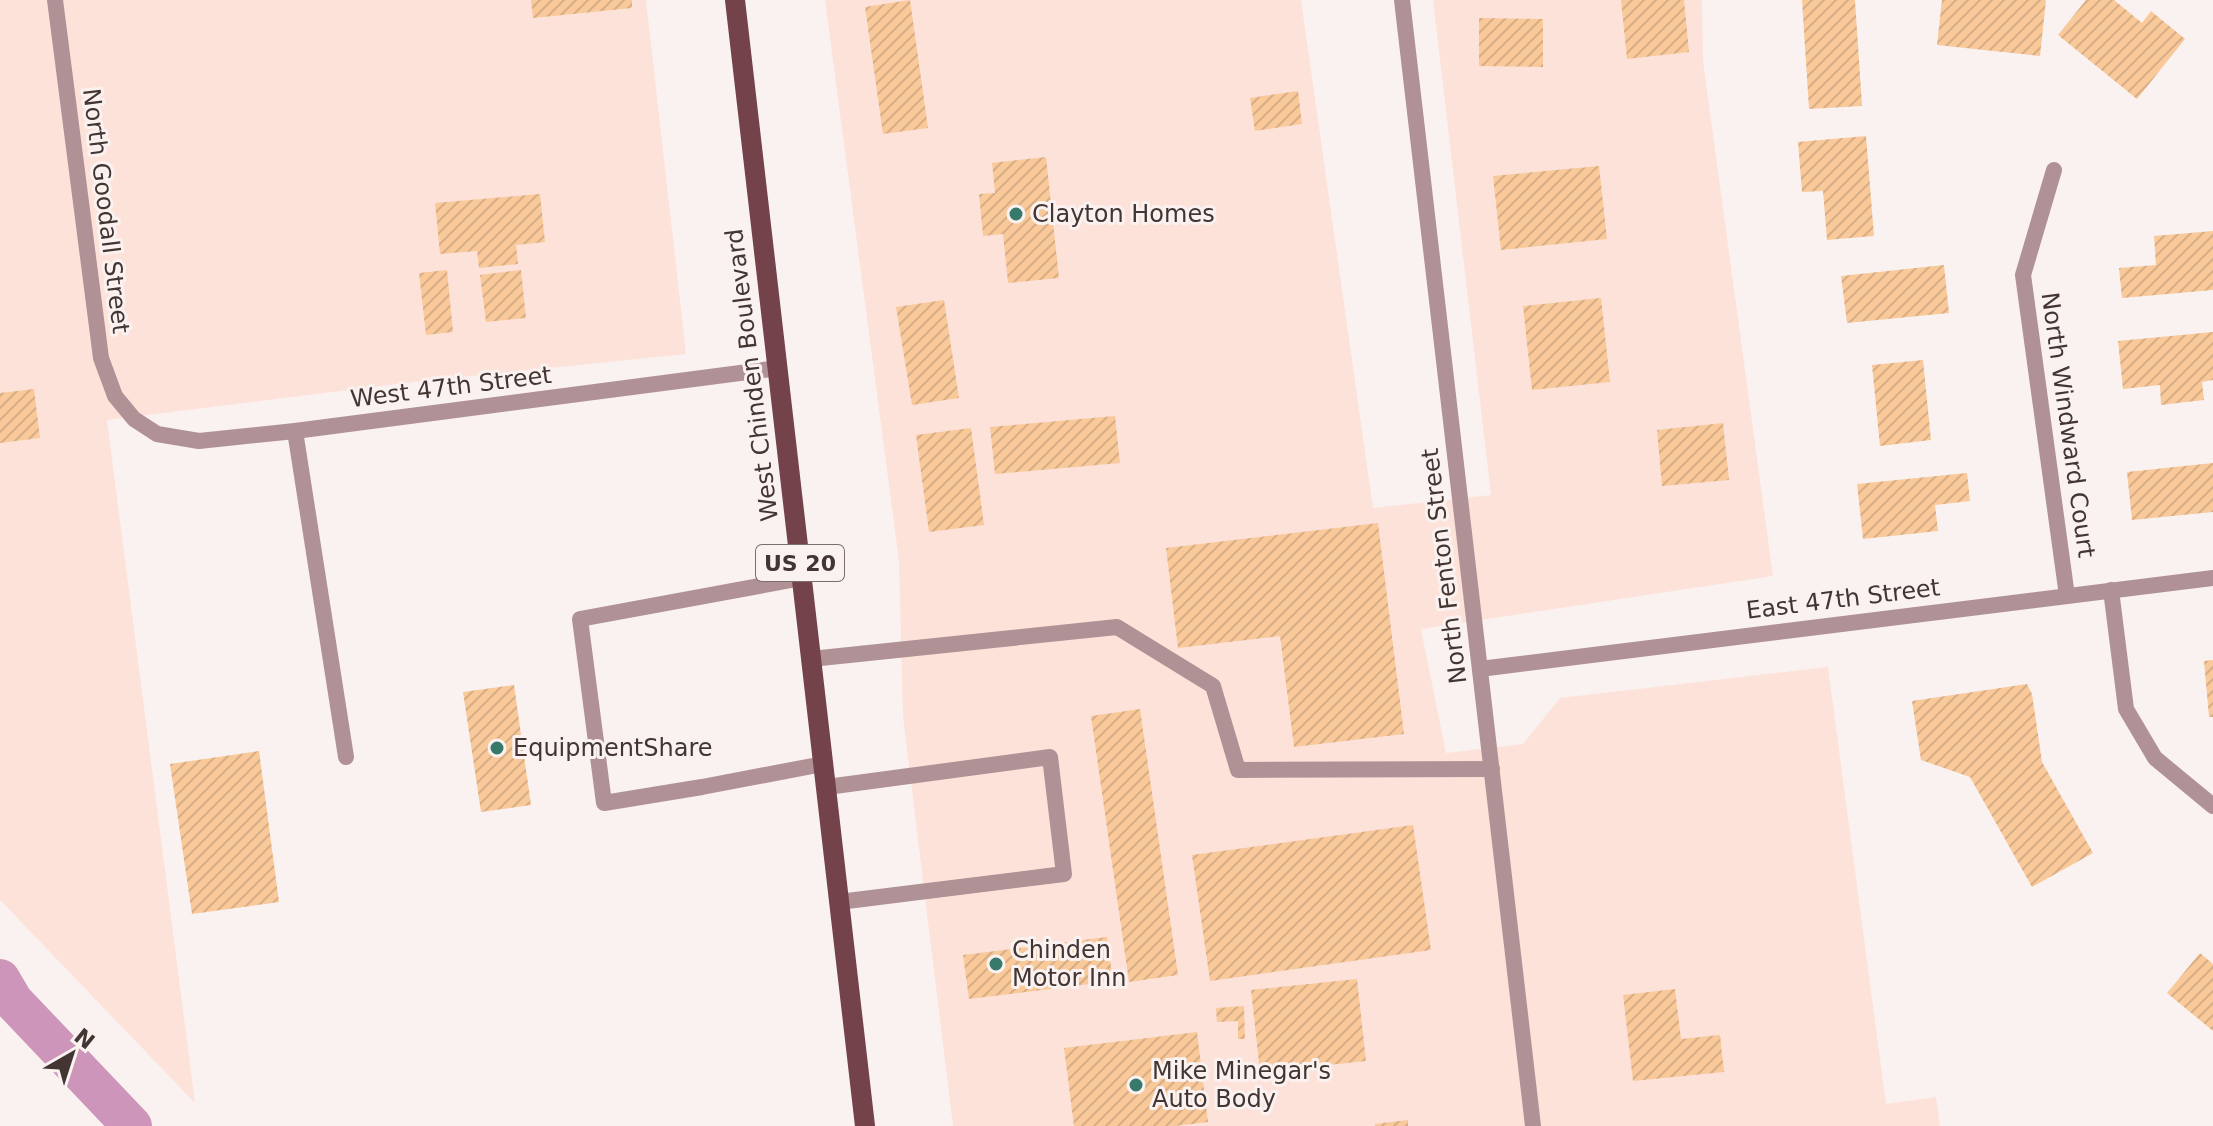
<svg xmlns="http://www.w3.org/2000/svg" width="2213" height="1126" font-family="'DejaVu Sans',sans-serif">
<defs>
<pattern id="building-hatch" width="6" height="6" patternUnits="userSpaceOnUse" patternTransform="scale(2)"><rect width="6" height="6" fill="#f9c99a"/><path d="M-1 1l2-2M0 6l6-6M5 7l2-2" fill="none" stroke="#d7ad85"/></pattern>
</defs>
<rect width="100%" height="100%" fill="#faf2f0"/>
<g fill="#fde2da">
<path d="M0 0H646L686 354 422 381 107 420 195 1103 0 900Z"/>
<path d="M825 0H1301L1373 508 1491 495 1433 0H1702L1703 61 1773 576 1421 629 1446 753 1523 744 1560 698 1828 667 1886 1104 1936 1097 1940 1126H953L903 717 899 561Z"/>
</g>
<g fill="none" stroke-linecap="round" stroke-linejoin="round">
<path stroke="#cd95b9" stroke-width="40" d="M0 979 13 1001 132 1126"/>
</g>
<g fill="url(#building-hatch)">
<path d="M531 0H632V8L533 18Z"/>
<path d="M910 0 928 128 883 134 865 7Z"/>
<path d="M1621 0H1684L1689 52 1627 59Z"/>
<path d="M1802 0H1855L1862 106 1809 109Z"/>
<path d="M1942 0H2046L2040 56 1937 45Z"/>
<path d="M2086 0H2114L2142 23 2151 11 2185 39 2137 99 2058 35Z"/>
<path d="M1479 18 1543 19V67L1479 66Z"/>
<path d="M1298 91 1302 124 1255 131 1250 98Z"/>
<path d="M1866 136 1874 236 1827 240 1823 191 1802 192 1798 142Z"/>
<path d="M1046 157 1059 278 1008 283 1003 234 983 236 979 194 995 193 992 163Z"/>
<path d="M1599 166 1607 239 1501 250 1493 176Z"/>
<path d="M540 194 545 242 516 245 518 264 479 268 477 251 440 254 435 203Z"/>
<path d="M2213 231V290L2122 298 2119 268 2156 265 2154 236Z"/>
<path d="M1944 265 1949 313 1847 323 1841 276Z"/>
<path d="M447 270 453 332 426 335 419 273Z"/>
<path d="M521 270 526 318 486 322 480 275Z"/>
<path d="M1601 298 1610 382 1532 390 1523 306Z"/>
<path d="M944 300 959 398 912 405 896 307Z"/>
<path d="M2213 332V380L2202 382 2204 400 2161 405 2160 385 2123 389 2118 341Z"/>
<path d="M1923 360 1931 440 1880 446 1872 365Z"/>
<path d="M34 389 40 438 0 443V393Z"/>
<path d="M1115 416 1120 463 995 474 990 427Z"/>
<path d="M1723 423 1729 480 1662 486 1657 430Z"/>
<path d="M971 428 984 525 929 532 916 435Z"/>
<path d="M2213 463V512L2132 520 2127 472Z"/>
<path d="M1967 473 1970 501 1935 505 1938 531 1863 539 1857 484Z"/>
<path d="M1378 523 1404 734 1294 747 1280 636 1178 648 1166 548Z"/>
<path d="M2213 660V717H2209L2204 661Z"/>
<path d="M2027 684 2032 694 2042 762 2093 853 2032 887 1970 777 1921 760 1912 701Z"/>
<path d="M514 685 531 805 481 812 463 692Z"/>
<path d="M1140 709 1178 975 1129 982 1091 716Z"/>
<path d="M259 751 279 902 192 914 170 764Z"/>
<path d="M1413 825 1431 950 1210 981 1192 855Z"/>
<path d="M1107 937 1113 981 969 999 963 955Z"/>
<path d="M2200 953 2213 964V1031L2167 993Z"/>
<path d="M1357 979 1366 1061 1260 1072 1251 990Z"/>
<path d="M1675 989 1681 1039 1720 1035 1724 1072 1633 1081 1623 995Z"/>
<path d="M1244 1006 1245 1039H1238V1021L1217 1022 1216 1008Z"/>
<path d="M1197 1032 1208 1122 1175 1126H1074L1064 1048Z"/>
<path d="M1408 1120V1126H1375V1124Z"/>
</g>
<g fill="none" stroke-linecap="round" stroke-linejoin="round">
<g stroke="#b09296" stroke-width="16">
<path d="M295 431 346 757"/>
<path d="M802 578 580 619 604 803 702 787 823 764"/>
<path d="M811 659 1117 627 1213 686 1238 770 1492 769"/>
<path d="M827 787 1050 757 1064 874 839 902"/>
</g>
<g stroke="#b09296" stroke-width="16">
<path d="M55 0 101 358 115 396 134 419 157 434 199 441 295 431 778 368"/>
<path d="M1402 0 1533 1126"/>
<path d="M2054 170 2023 275 2067 596"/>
<path d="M2111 590 2126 709 2155 758 2213 806"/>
<path d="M1480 669 2213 578"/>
</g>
<path stroke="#73424a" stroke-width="20" d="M735 0 865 1126"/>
</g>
<g fill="#377a6c" stroke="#faf2f0" stroke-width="3">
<circle cx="1016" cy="214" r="8"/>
<circle cx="497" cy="748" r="8"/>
<circle cx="996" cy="964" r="8"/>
<circle cx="1136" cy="1085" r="8"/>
</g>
<g text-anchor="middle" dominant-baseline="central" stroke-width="6" stroke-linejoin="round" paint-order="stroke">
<rect fill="#faf2f0" stroke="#7a6e6a" stroke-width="2" x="756" y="545" width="88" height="36" rx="6"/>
<g font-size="22" font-weight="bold" fill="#433531">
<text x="800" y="563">US 20</text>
</g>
<g font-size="24" fill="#433531" stroke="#faf2f0">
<text transform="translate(106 211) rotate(83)">North Goodall Street</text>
<text transform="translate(752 375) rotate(-97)">West Chinden Boulevard</text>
<text transform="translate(451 387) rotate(-7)">West 47th Street</text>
<text transform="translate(2068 425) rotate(82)">North Windward Court</text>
<text transform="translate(1444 566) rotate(-97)">North Fenton Street</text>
<text transform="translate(1843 599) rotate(-7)">East 47th Street</text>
</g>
<g font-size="24" fill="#433531" stroke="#faf2f0" text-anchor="start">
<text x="1032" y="214">Clayton Homes</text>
<text x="513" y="748">EquipmentShare</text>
<text x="1012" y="950">Chinden<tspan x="1012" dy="28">Motor Inn</tspan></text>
<text x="1152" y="1071">Mike Minegar's<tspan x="1152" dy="28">Auto Body</tspan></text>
</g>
</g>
<g transform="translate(72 1054) rotate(39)" stroke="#faf2f0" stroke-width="6" paint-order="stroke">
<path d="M0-6L14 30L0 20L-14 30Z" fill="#433531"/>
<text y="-12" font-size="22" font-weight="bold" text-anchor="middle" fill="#433531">N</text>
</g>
</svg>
